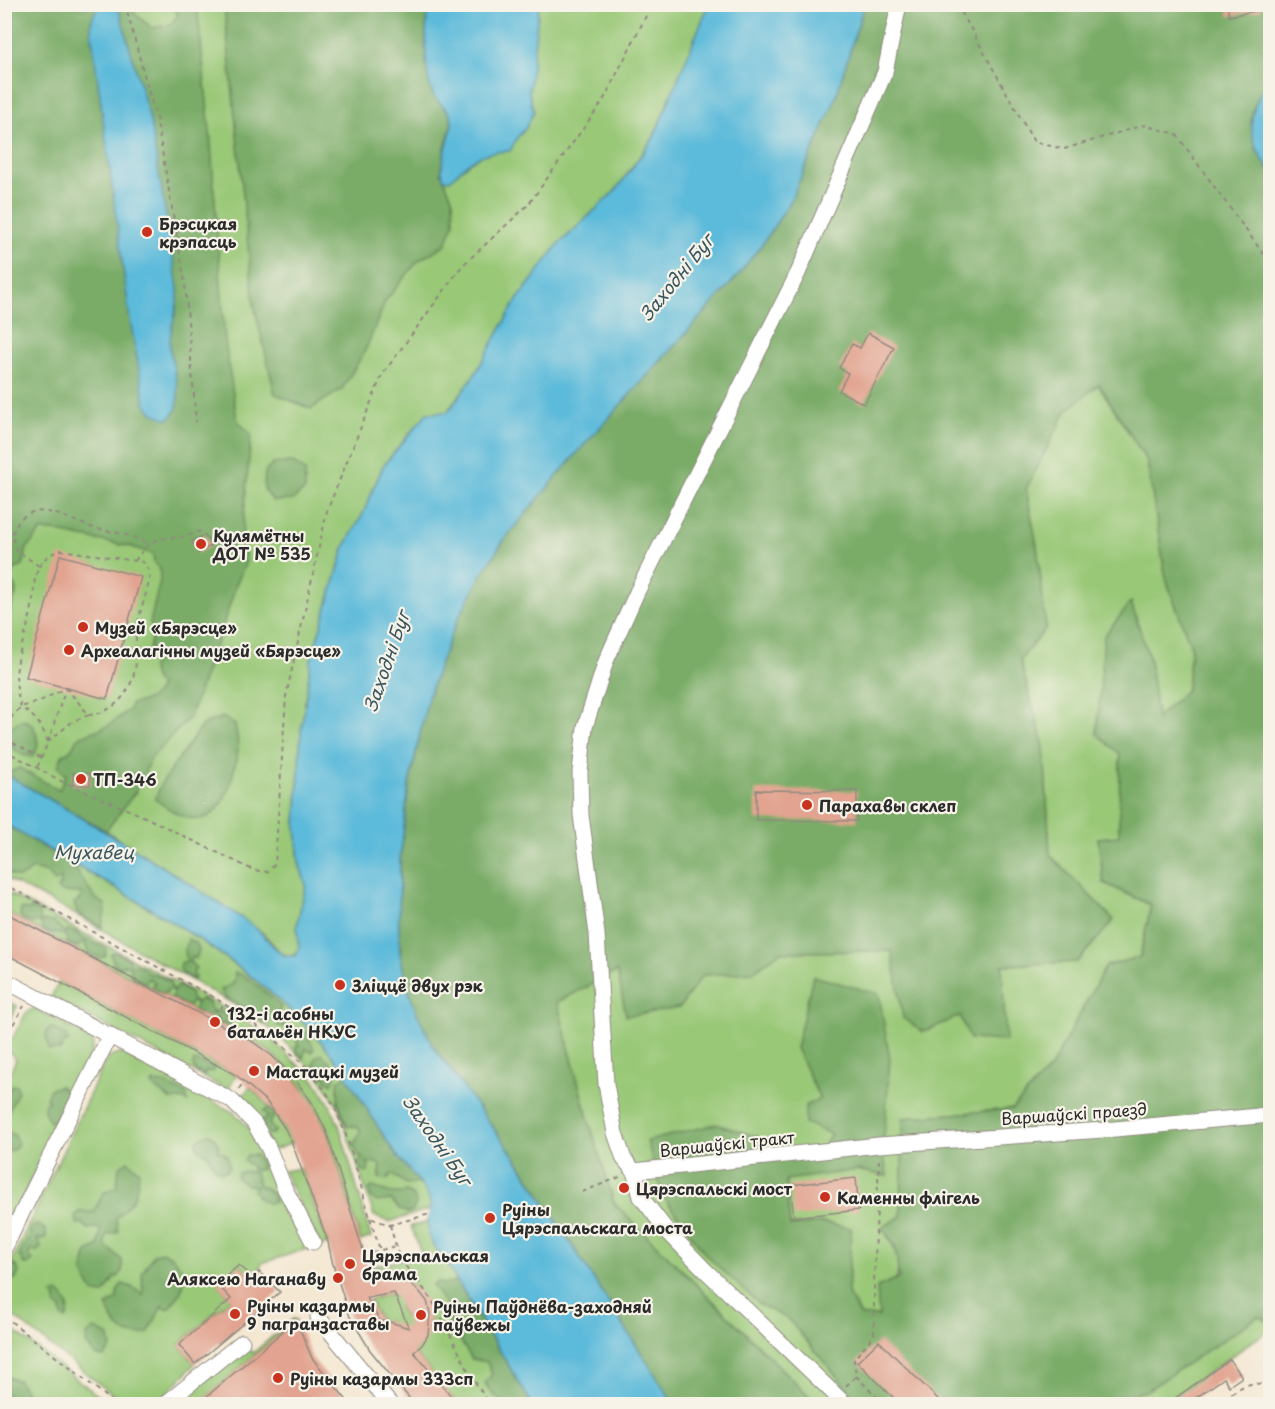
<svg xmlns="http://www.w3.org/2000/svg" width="1275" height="1409" font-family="'Playpen Sans',sans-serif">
<rect width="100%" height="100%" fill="#f7f3e8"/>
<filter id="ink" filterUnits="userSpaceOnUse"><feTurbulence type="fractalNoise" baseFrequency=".0167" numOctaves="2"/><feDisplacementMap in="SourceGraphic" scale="12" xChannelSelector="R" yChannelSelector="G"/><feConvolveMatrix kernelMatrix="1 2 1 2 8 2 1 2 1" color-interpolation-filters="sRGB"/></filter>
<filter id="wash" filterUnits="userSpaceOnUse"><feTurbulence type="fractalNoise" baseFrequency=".008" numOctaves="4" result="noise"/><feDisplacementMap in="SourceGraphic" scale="24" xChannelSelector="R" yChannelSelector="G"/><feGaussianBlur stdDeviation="1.35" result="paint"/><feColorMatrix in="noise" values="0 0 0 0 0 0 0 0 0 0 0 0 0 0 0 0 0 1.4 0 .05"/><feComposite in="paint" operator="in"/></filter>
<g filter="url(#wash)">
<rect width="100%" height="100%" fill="#f4e8d3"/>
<g fill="#99c877" stroke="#627a51" stroke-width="1.5">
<path d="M5 5H709L653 138 616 190 557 246 475 374 447 412 427 413 383 466 363 514 345 546 311 660 301 732 296 827 299 863 306 885 297 926 299 948 292 957 281 953 263 933 165 868 106 831 5 774Z"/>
<path d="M1098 384 1147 461 1166 579 1191 647 1187 689 1157 718 1150 661 1131 603 1104 636 1120 754 1119 837 1098 839 1104 883 1151 905 1140 957 1106 966 1051 1067 1012 1109 903 1118 901 1216 882 1228C909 1265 898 1279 879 1316H861L848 1294 851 1228 824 1223 790 1226 786 1179 857 1170 886 1176 796 1047 820 1099 831 1134 823 1148 767 1157 759 1304 788 1319 860 1404H817L614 1203 584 1105 557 1002 618 971 703 975 753 972 780 952 893 951 923 1032 960 1015 1005 1040 1002 965 1077 962 1114 920 1050 855 1044 747 1020 660 1046 628 1037 546 1026 489 1066 411Z"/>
<path d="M4 824C111 888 239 949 322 1043 346 1070 361 1104 382 1133 390 1144 398 1156 406 1167 416 1181 430 1190 431 1209L389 1222 374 1216 338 1106 319 1076 275 1032 242 1009 71 912 5 878Z"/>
<path d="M4 891 239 1016 274 1042 316 1082 329 1103 339 1125 371 1237 361 1241 327 1130 312 1100 291 1073 271 1053 250 1039 5 912Z"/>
<path d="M59 982 236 1075 228 1090 51 997Z"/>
<path d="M10 1003 17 1006 5 1029V1013Z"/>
<path d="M32 1009H36L81 1033 93 1042 92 1053 16 1210 5 1218 4 1084 16 1060 7 1049 26 1013Z"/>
<path d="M121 1053 233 1112 253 1132 313 1247 262 1263 255 1279 239 1265 218 1284 228 1296 235 1290 237 1293 179 1345 195 1364 156 1404H125L5 1310V1275L103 1066 110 1057Z"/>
<path d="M250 1087C268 1104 282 1121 292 1143L274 1150 240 1099Z"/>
<path d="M301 1168 328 1244 321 1246 283 1171Z"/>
<path d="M428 1222C426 1238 436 1247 444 1259L532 1404H458L414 1352C438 1332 434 1297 407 1282 396 1276 382 1276 370 1274L368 1267 422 1256 411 1226Z"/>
<path d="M388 1294 399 1297 406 1302 399 1307 404 1317 411 1314 410 1332 387 1321 381 1322 369 1300Z"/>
<path d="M1259 1316 1270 1323V1329L1164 1404H1115L1116 1397 1146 1391Z"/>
<path d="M293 1319 296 1320 198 1404H176L246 1346 253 1353Z"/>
<path d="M5 1324 109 1404H5Z"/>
</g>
<g fill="#7aac68" stroke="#526c4a" stroke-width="1.5">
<path d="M12 5H67L84 9 89 5H129L133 12 152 28 170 25 178 15 173 5H197L210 132 225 341 237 420 251 435 242 537 246 562 237 582 221 631 189 718 151 758 136 791 106 831 5 774 19 768 59 790 66 775 58 766 62 756 71 749 79 737 107 726 130 709 131 704C144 701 155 700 160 686 153 679 149 667 155 658L149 649 153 630 150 623 160 581V569L154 562 153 554 132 547 53 531H41L27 548 23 566 13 570 10 580 17 590 11 610 5 620 4 60 8 52Z"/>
<path d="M224 5H428C426 33 424 60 431 88 433 99 441 101 447 109 458 122 447 135 445 149 444 157 444 164 441 172L453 200 454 223 446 244 418 261 386 300 365 351 342 389 311 409 275 394 254 305Z"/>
<path d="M864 5H1270V74L1253 109 1251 123 1256 149 1270 170V1323L1259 1316 1146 1391 1116 1397 1115 1404H860L788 1319 759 1304 706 1255 663 1196 647 1141 716 1124 759 1137 768 1157 823 1148 831 1134 805 1123V1106L820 1099 796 1048 813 976 879 994 890 1060 883 1150 887 1176 857 1170 786 1180 790 1226 824 1223 851 1228 848 1294 861 1316H879L877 1287 899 1278 895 1246 882 1228 901 1216 903 1118 1012 1109 1051 1067 1106 966 1140 957 1151 905 1104 883 1098 838 1119 836 1120 754 1097 734 1104 636 1131 602 1150 661 1157 718 1187 689 1191 647 1166 579 1147 461 1099 384 1066 411 1026 489 1037 546 1046 628 1020 660 1044 747 1050 855 1114 920 1077 962 1002 965 1006 1041 970 1039 960 1016 923 1032 903 1018 892 951 780 952 753 972 703 975 679 1008 626 1016 617 971 557 1002 584 1105 614 1203 817 1404H674L517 1160 433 1046 415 1009 406 983 400 953 399 926 400 861 409 784 428 698 441 660 457 621 481 575 506 537 576 454 735 279 763 243 789 204 834 103Z"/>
<path d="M292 462 305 471V490L293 500 273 501 264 489 265 472 273 464Z"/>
<path d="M223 717 235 725C240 747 238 753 233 774 220 826 195 831 155 799L161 784 203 724Z"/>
<path d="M24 720 32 724C38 735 41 747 32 757L22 755 5 743C5 732 13 722 24 720Z"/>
<path d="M5 824 71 863 95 898 106 905 102 927 78 914 74 903 81 899V893L62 892 57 889 61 883V878L55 882 48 873 33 869 19 878 5 872Z"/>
<path d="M31 908 38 911 41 921 54 922 65 933 67 930C74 933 77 929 81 938L106 948V955L101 958 88 953 85 942 77 947 67 942 66 936C58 932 53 935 43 930L41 924 38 921 32 923 23 919 20 915 21 909 30 910Z"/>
<path d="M188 939 197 944 199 949 198 955 195 959 192 957 190 962 196 968 193 973 195 977 194 980 182 973 180 966 182 962H187L185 950Z"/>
<path d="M116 952 129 959 130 964C139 966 141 964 147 973L157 975 169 981 172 988 174 990 179 986 190 993 192 1001 197 1002 201 999 209 1003 211 1009 216 1012 221 1011 231 1019 230 1025 218 1023 213 1013 207 1016 195 1011 196 1003 192 1002 188 1007 172 998 173 991 170 989 163 994 153 988 152 985 155 983 149 978 145 984 131 976V968L124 964 121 968 114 964 111 954Z"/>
<path d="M235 972C249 976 268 995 281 1006L278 1017 284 1019 286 1023 285 1027 277 1025V1020L264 1022 255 1016V1012L250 1008 246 1009 224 997 221 990 234 983Z"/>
<path d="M53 1028 65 1035 69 1042 63 1043 61 1050H49L46 1035 48 1029Z"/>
<path d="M299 1029 306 1031 314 1049 312 1052 306 1049 303 1058 296 1051V1047L299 1045 296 1041Z"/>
<path d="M322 1054C332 1065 341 1069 332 1084L326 1080 325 1075 322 1077C315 1070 311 1065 317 1056Z"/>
<path d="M194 1061C201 1061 205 1067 213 1066L215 1069 213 1072 206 1071 205 1075 196 1072 193 1066Z"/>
<path d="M346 1075 394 1152 420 1183 406 1184 391 1174 387 1180 379 1178 381 1167 376 1162 371 1164 367 1162 369 1168 367 1173 362 1170 360 1161 363 1158 359 1156 354 1145 361 1131 358 1127 347 1126 338 1102V1081Z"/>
<path d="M153 1082 165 1083 186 1094 188 1102 181 1099 171 1100 152 1085Z"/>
<path d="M14 1085 17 1086 18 1092 5 1118V1098L7 1097 6 1094 10 1089V1086Z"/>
<path d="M59 1086 66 1090 67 1096 54 1121 50 1122 44 1111 45 1104 49 1101 46 1099 50 1089Z"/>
<path d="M267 1109 272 1110 275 1114 269 1124 275 1131 272 1134H268L262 1122 263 1119 268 1117 263 1111Z"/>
<path d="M8 1132 14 1135 18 1143 14 1149 8 1151 4 1149 5 1133Z"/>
<path d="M209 1134 215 1138 219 1146 217 1151H221L227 1155 229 1167 226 1171 221 1172C215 1168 209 1162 209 1155L198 1149 196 1142 200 1138Z"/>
<path d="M247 1155H256L262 1165 261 1169 256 1170 255 1174 260 1186 265 1188 274 1196V1202L267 1203 257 1197 253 1190 256 1186 247 1185 237 1178 238 1173 244 1171 252 1172V1167L244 1161Z"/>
<path d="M128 1161 139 1171C137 1198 134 1200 116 1218L118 1232 106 1235 105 1245 122 1260V1271L118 1277H115L104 1294 95 1293C82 1278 81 1270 87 1252L98 1247 101 1230 96 1228 88 1229 82 1223 78 1224 75 1217 78 1212H94L103 1193 117 1187 119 1167Z"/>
<path d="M372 1187C384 1190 393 1196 406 1192L414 1196 416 1203 413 1211 407 1213 399 1209 391 1200 377 1202 371 1197 369 1189Z"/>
<path d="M37 1225 46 1230V1237L42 1240 37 1238 41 1247 36 1252 31 1250 29 1254 33 1261 27 1265 23 1263 22 1258 19 1257 27 1239 30 1238V1228Z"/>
<path d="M163 1252C182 1260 190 1279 178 1296 175 1301 172 1303 170 1308L165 1309 162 1306 148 1333C125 1340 113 1326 107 1305L117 1299V1292L122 1284 129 1286 143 1294 142 1273 154 1254Z"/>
<path d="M10 1262 16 1266 19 1272 16 1279H9L5 1275V1267Z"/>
<path d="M457 1281 532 1404C507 1404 498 1405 485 1383L492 1374 487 1362 472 1359 461 1342 462 1332 450 1324V1314L455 1312V1309L447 1306 432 1285 436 1282 442 1284Z"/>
<path d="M58 1292C66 1298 72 1309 66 1319L62 1317 61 1309 56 1306V1299L52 1294Z"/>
<path d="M94 1329 108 1335 111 1348 104 1357 95 1355 86 1343 87 1335Z"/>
<path d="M7 1377 18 1380 28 1396 42 1402V1404H5V1380Z"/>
</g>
<g fill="#5bbada" stroke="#437282" stroke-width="1.5">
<path d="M709 4 864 5 834 103 789 204 763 243 735 279 576 454 506 537 481 575 457 621 441 660 428 698 409 784 400 861 399 926 400 953 406 983 415 1009 433 1046 517 1160 674 1404H532L444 1259C439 1251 429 1243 428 1233 425 1215 437 1206 424 1189 415 1175 402 1164 393 1150 369 1115 350 1076 322 1043 242 950 110 887 5 824V774C89 821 172 870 252 925 265 935 273 948 285 956H295L299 948 297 926 299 915 306 885 299 863 296 827 301 732 311 660 345 546 363 514 383 466 427 413 448 412 475 374 515 303 557 246 616 190 653 139Z"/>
<path d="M104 5 114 6 120 13 150 120 178 288C180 309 168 328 170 349 172 365 189 411 167 419L152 413 145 403 130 320 91 30C91 19 93 10 104 5Z"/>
<path d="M427 5H539L529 92 534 112 526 128 517 138 510 151C481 151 470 160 450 180L444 179C436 167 453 136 452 121 450 107 436 104 432 92 422 64 427 33 427 5Z"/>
<path d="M1270 74V170C1242 134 1249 112 1270 74Z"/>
</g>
<g id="blocks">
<g fill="#e2a491" fill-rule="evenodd">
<path d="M1227 4H1260L1261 10 1229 16Z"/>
<path d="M868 333 894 347 864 404 839 391 848 373 839 368 852 344 860 348Z"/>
<path d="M205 535 211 546 198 553 192 541Z"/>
<path d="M60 555 141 577 107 699 26 677Z"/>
<rect x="73" y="773" width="17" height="12"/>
<path d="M756 790 857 791V821L756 820Z"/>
<path d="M4 912 250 1040 271 1055 291 1074 311 1101 326 1130 361 1244 373 1278 383 1276 396 1277 407 1282 419 1291 427 1301 430 1313 428 1335 422 1345 414 1352 458 1404H414L370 1350 350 1317 333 1265 328 1242 292 1143 285 1129 267 1102 236 1075 4 953ZM394 1293 409 1328 387 1321H380L367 1298Z"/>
<path d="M856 1178 859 1210 794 1217 790 1185Z"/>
<path d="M239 1265 255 1279 259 1272 280 1292 195 1364 179 1345 231 1299 217 1284Z"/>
<path d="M296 1320 312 1358 350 1404H278L273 1398 265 1404H198Z"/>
<path d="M879 1341 943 1404H900L857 1362Z"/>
<path d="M1230 1359 1242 1377 1229 1386 1224 1378 1187 1404H1167Z"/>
</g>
</g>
</g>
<g filter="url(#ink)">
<use href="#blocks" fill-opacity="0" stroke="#908a7f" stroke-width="1.5"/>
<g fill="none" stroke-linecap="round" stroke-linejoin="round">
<defs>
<g id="minor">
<path d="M4 980 231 1100 254 1123 269 1149 284 1187 313 1242"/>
<path d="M634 1171 879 1145 1104 1130 1270 1115"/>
<path d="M4 1249 110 1035"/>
<path d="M318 1317 390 1404"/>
<path d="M165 1404 242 1342"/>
<path d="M845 1404 706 1271 668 1232 641 1197 634 1171 624 1159 615 1133 606 1084 597 934 581 815 580 772 585 727 606 661 637 592 798 273 885 72 899 4"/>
</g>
</defs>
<use href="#minor" stroke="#908a7f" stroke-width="17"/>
<g stroke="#908a7f" stroke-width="2" stroke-dasharray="4.5 4.5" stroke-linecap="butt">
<path d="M125 4 157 122 185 283 196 422"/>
<path d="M957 4 1034 142 1064 149 1144 125 1176 134 1270 263"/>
<path d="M135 561C159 524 168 547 200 531"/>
<path d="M39 566 16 550 12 535C25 493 64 518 91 527 112 533 127 532 148 544"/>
<path d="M4 725 21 707 40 701 66 688 48 742 37 768"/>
<path d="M48 742C42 726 36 717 21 707 8 666 25 645 32 607 35 593 32 579 40 566 44 557 52 553 61 550L143 562 150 572C149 591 140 608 137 627 135 638 136 649 136 660 135 687 117 713 89 715"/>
<path d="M48 742 73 721 89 715 67 689"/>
<path d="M13 743 42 758"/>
<path d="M4 750 63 782 143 816 253 870 267 872 275 864 286 696 327 511 382 375 462 266 528 205 603 101 652 4"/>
<path d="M4 884 215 998C256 1025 314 1062 335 1108 351 1143 359 1181 370 1218L390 1225 430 1214"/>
<path d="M217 1018 223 1004"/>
<path d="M4 1040 24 1006"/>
<path d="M239 1089 244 1081"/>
<path d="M582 1192 620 1177"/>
<path d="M370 1218 380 1250"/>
<path d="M390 1225 400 1261 415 1276 436 1307 469 1372 489 1404"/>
<path d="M364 1255 395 1246"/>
<path d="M332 1265 335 1267"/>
<path d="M4 1316 116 1404"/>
<path d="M856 1376 884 1404"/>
<path d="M846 1386 856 1376 854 1359 874 1335V1281L879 1160"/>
<path d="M1217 1404C1233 1393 1251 1374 1270 1389"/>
</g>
<use href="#minor" stroke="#fff" stroke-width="15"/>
</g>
</g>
<g fill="#c8321e" stroke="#f7f3e8" stroke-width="2">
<circle cx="147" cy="232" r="6"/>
<circle cx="201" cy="544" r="6"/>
<circle cx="83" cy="627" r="6"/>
<circle cx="69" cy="650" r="6"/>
<circle cx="81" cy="779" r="6"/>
<circle cx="807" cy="805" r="6"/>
<circle cx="340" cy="985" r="6"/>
<circle cx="215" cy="1022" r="6"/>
<circle cx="254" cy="1071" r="6"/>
<circle cx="624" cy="1188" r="6"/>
<circle cx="825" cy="1197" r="6"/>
<circle cx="490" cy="1218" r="6"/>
<circle cx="350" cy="1264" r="6"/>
<circle cx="338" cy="1278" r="6"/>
<circle cx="235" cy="1314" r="6"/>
<circle cx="421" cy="1315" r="6"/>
<circle cx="278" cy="1378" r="6"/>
</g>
<g text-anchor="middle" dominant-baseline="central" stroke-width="4.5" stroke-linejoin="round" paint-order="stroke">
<g font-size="16" font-weight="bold" fill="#2b2b2b" stroke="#f7f3e8" text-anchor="start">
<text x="159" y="223">Брэсцкая<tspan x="159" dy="18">крэпасць</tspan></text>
<text x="213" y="535">Кулямётны<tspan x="213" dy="18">ДОТ № 535</tspan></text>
<text x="95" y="627">Музей «Бярэсце»</text>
<text x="81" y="650">Археалагічны музей «Бярэсце»</text>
<text x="93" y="779">ТП-346</text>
<text x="819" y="805">Парахавы склеп</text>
<text x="352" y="985">Зліццё двух рэк</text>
<text x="227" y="1013">132-і асобны<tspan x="227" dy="18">батальён НКУС</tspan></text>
<text x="266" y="1071">Мастацкі музей</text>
<text x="636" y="1188">Цярэспальскі мост</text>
<text x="837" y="1197">Каменны флігель</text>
<text x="502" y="1209">Руіны<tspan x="502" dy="18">Цярэспальскага моста</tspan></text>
<text x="362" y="1255">Цярэспальская<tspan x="362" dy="18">брама</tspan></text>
<text x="326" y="1278" text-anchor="end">Аляксею Наганаву</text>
<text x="247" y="1305">Руіны казармы<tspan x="247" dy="18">9 пагранзаставы</tspan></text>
<text x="433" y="1306">Руіны Паўднёва-заходняй<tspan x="433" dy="18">паўвежы</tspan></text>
<text x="290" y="1378">Руіны казармы 333сп</text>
</g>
<g font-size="16" fill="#2b2b2b" stroke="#f7f3e8">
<text transform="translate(1074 1113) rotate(-4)">Варшаўскі праезд</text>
<text transform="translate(727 1143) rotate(-6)">Варшаўскі тракт</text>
</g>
<g font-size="18" font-style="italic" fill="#395660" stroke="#f7f3e8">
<text transform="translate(676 277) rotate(-51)">Заходні Буг</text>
<text transform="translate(386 661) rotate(-71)">Заходні Буг</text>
<text x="94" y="851">Мухавец</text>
<text transform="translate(438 1140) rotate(55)">Заходні Буг</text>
</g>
</g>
<rect width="1275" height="1409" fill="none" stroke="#f7f3e8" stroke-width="24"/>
</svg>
